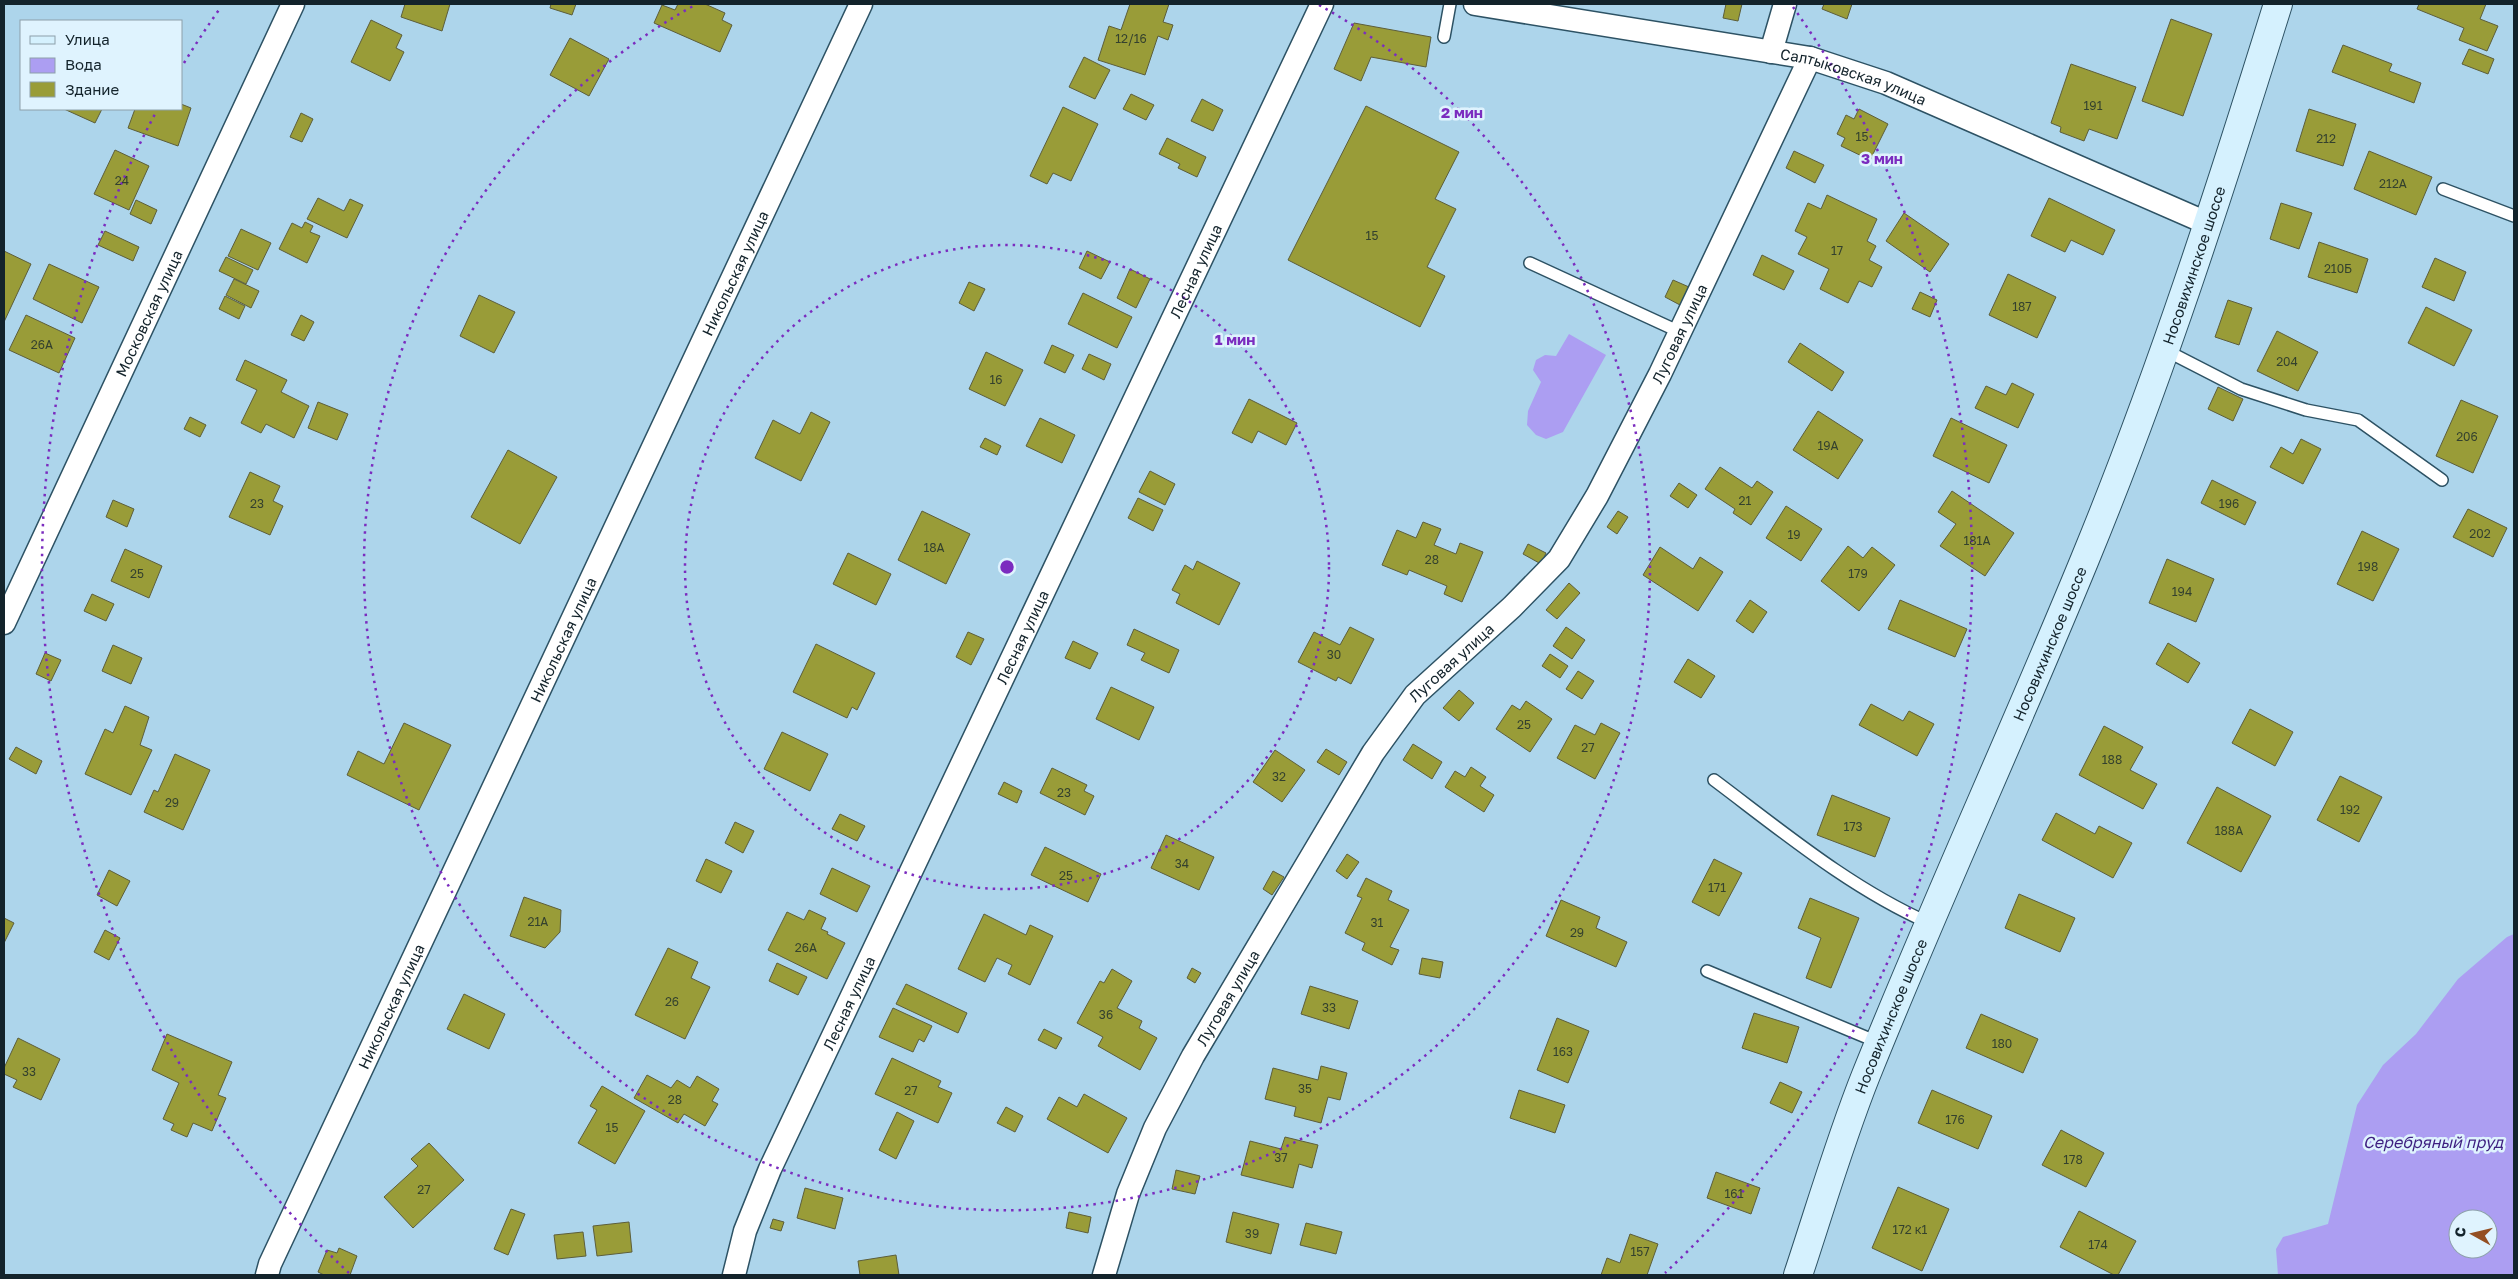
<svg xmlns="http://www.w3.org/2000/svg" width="2518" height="1279" font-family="'Golos Text',sans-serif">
<rect width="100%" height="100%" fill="#add5eb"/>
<g fill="#ac9ef2" fill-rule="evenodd">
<path d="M1569 334 1606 355 1563 432 1546 439 1536 435 1527 425 1528 411 1541 382 1533 370 1536 360 1545 355 1556 356Z"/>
<path d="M2514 934V1275H2278L2276 1249 2283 1237 2328 1224 2357 1105 2383 1065 2416 1034 2458 979 2507 937ZM2458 1219H2488V1249H2458Z"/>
</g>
<g fill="#999c38" stroke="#5c5e3b">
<path d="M405 4H450L442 31 401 17Z"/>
<path d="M551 4H576L572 15 550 8Z"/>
<path d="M678 4H705L725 13 722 20 732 25 720 52 654 23 662 5 675 10Z"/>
<path d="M1130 4H1169L1163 22 1173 25 1168 40 1158 36 1145 75 1098 60 1109 26 1121 30Z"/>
<path d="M1726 4H1742L1738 21 1723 18Z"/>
<path d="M1824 4H1852L1847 19 1822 9Z"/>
<path d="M2419 4H2486L2480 19 2498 26 2487 51 2459 40 2464 28 2417 9Z"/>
<path d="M2171 19 2212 34 2183 116 2142 101Z"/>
<path d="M371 20 402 35 396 48 404 52 390 81 351 62Z"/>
<path d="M1354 23 1431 37 1426 67 1371 57 1361 81 1334 69Z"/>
<path d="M570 38 609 59 589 96 550 75Z"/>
<path d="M2343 45 2392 64 2389 71 2421 83 2414 103 2332 72Z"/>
<path d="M2469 49 2494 59 2488 74 2462 64Z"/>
<path d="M1084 57 1110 70 1095 99 1069 87Z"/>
<path d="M2071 64 2136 87 2117 139 2089 129 2084 141 2060 132 2061 127 2051 123Z"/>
<path d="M1131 94 1154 105 1146 120 1123 109Z"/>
<path d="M1202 99 1223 110 1213 131 1191 121Z"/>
<path d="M181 104 191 108 178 146 128 128 135 109H181Z"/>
<path d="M1366 106 1459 152 1435 199 1456 209 1427 267 1445 276 1420 327 1288 260Z"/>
<path d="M1063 107 1098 124 1071 181 1053 173 1047 184 1030 176Z"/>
<path d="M64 109H102L95 123Z"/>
<path d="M1859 109 1888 124 1870 160 1841 146 1845 138 1837 134 1846 115 1854 119Z"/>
<path d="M2309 109 2356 124 2343 166 2296 151Z"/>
<path d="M301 113 313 119 302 142 290 137Z"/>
<path d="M1167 138 1206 157 1197 177 1178 168 1180 164 1159 154Z"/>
<path d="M115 150 149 166 129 210 94 194Z"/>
<path d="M1794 151 1824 165 1815 183 1786 168Z"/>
<path d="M2369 151 2432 177 2416 215 2354 189Z"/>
<path d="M1827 195 1877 219 1867 241 1876 246 1869 260 1882 267 1872 287 1859 281 1848 303 1820 289 1829 269 1798 254 1807 237 1795 231 1808 203 1821 209Z"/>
<path d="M318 198 344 211 350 199 363 205 347 238 307 219Z"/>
<path d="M2049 198 2115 230 2103 255 2071 240 2065 252 2031 236Z"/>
<path d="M136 200 157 210 151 224 130 214Z"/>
<path d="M2281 203 2312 213 2299 249 2270 239Z"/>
<path d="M1904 213 1949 244 1930 272 1886 241Z"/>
<path d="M305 222 313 226 310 232 320 236 307 263 279 249 292 223 302 228Z"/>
<path d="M241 229 271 243 258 270 228 256Z"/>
<path d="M105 231 139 247 133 261 98 245Z"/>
<path d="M2319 242 2368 259 2357 293 2308 277Z"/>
<path d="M4 251 31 264 4 322Z"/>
<path d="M1087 251 1110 262 1101 279 1079 268Z"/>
<path d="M1762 255 1794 271 1784 290 1753 275Z"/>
<path d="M226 257 253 270 246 284 219 271Z"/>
<path d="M2435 258 2466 272 2454 301 2422 287Z"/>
<path d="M49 264 99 287 82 323 33 299Z"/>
<path d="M1130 269 1150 279 1136 308 1117 298Z"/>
<path d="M2008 274 2056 297 2037 338 1989 315Z"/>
<path d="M234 279 259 291 251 308 226 295Z"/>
<path d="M1673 280 1689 287 1680 305 1665 297Z"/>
<path d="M969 282 985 289 974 311 959 303Z"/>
<path d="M1920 292 1937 300 1930 317 1912 309Z"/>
<path d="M1083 293 1132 317 1117 348 1068 324Z"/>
<path d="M479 295 515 312 494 353 460 336Z"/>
<path d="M225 296 245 306 239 319 219 309Z"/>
<path d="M2228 300 2252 308 2239 345 2215 337Z"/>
<path d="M2426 307 2472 330 2454 366 2408 343Z"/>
<path d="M26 315 75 338 59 373 9 350Z"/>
<path d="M301 315 314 322 304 341 291 335Z"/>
<path d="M2277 331 2318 352 2298 391 2257 371Z"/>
<path d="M1800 343 1844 372 1832 391 1788 362Z"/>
<path d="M1052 345 1074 355 1065 373 1044 363Z"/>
<path d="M986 352 1023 370 1005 406 969 389Z"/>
<path d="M1089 354 1111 364 1104 380 1082 369Z"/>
<path d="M245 360 287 380 281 392 309 406 294 438 266 424 261 433 241 423 257 390 236 380Z"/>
<path d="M2012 383 2034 394 2018 428 1975 408 1986 386 2006 395Z"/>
<path d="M2218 387 2243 399 2233 421 2208 409Z"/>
<path d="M1249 399 1297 423 1286 445 1258 431 1252 443 1232 433Z"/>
<path d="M2461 400 2498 416 2473 473 2436 456Z"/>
<path d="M318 402 348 414 337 440 308 428Z"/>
<path d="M1818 411 1863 440 1838 479 1793 450Z"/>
<path d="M811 412 830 422 801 481 755 458 773 420 800 434Z"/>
<path d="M190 417 206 425 200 437 184 429Z"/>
<path d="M1040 418 1075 435 1062 463 1026 446Z"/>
<path d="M1951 418 2007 445 1989 483 1933 456Z"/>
<path d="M985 438 1001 446 997 455 980 447Z"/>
<path d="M2301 439 2321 449 2303 484 2270 467 2281 447 2293 454Z"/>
<path d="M508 450 557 477 520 544 471 517Z"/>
<path d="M1720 467 1752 488 1757 481 1773 492 1751 525 1733 513 1735 509 1705 489Z"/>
<path d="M1150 471 1175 484 1165 505 1139 492Z"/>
<path d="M250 472 280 486 273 501 283 506 270 535 229 517Z"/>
<path d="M2212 480 2256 502 2245 525 2201 503Z"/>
<path d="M1679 483 1697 495 1688 508 1670 496Z"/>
<path d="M1952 491 2014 533 1985 576 1940 546 1956 524 1938 512Z"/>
<path d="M1138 498 1163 510 1153 531 1128 518Z"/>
<path d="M113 500 134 509 127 527 106 517Z"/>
<path d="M1786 506 1822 529 1801 561 1766 538Z"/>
<path d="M2468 509 2507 528 2493 557 2453 537Z"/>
<path d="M922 511 970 534 946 584 898 560Z"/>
<path d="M1618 511 1628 517 1617 534 1607 527Z"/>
<path d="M1423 522 1441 529 1434 545 1456 554 1460 543 1483 552 1462 602 1444 594 1447 586 1409 570 1407 575 1382 565 1397 530 1416 538Z"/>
<path d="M2362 531 2399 549 2373 601 2337 584Z"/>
<path d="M1528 544 1546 553 1541 564 1523 554Z"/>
<path d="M1848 546 1863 558 1872 547 1895 565 1859 611 1821 581Z"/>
<path d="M1660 547 1693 569 1700 557 1723 572 1698 611 1643 575Z"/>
<path d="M125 549 162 566 149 598 111 581Z"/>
<path d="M848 553 891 574 876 605 833 584Z"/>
<path d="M2167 559 2214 579 2196 622 2149 603Z"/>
<path d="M1197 561 1240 583 1219 625 1176 603 1180 594 1172 590 1185 565 1193 570Z"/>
<path d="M1569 583 1580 593 1557 619 1546 610Z"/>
<path d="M92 594 114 604 106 621 84 611Z"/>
<path d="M1750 600 1767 612 1753 633 1736 621Z"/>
<path d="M1900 600 1967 629 1955 657 1888 629Z"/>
<path d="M1350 627 1374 639 1351 684 1338 677 1336 681 1298 662 1314 632 1340 645Z"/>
<path d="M1566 627 1585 640 1572 659 1553 646Z"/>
<path d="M1134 629 1179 650 1169 673 1141 660 1145 653 1127 645Z"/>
<path d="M968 632 984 639 971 665 956 657Z"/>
<path d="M1073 641 1098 653 1090 669 1065 658Z"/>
<path d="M2168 643 2200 663 2188 683 2156 664Z"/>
<path d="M816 644 875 673 857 710 852 707 847 718 793 692Z"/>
<path d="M113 645 142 658 131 684 102 671Z"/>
<path d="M45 653 61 660 51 681 36 674Z"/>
<path d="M1550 654 1568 666 1560 678 1542 666Z"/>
<path d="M1688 659 1715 676 1701 698 1674 682Z"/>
<path d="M1578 671 1594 681 1582 699 1566 689Z"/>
<path d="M1111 687 1154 707 1139 740 1096 719Z"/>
<path d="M1459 690 1474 703 1459 721 1443 708Z"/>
<path d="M1526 701 1552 719 1530 752 1496 729 1512 705 1520 710Z"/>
<path d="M1871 704 1903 721 1909 711 1934 724 1917 756 1859 725Z"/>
<path d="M125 706 149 717 140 745 152 750 131 795 85 774 105 729 113 733Z"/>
<path d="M2250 709 2293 732 2275 766 2232 743Z"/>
<path d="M404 723 451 745 419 810 347 775 358 751 384 764Z"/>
<path d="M1601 723 1620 733 1595 779 1557 758 1575 725 1595 735Z"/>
<path d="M2104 726 2143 747 2130 770 2157 784 2143 809 2079 775Z"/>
<path d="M782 732 828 754 810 791 764 769Z"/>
<path d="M1413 744 1442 762 1432 779 1403 760Z"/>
<path d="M16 747 42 761 36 774 9 759Z"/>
<path d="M1326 749 1347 762 1339 775 1317 762Z"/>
<path d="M1275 750 1305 770 1282 802 1253 782Z"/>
<path d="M175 754 210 770 183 830 144 812 154 790 158 792Z"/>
<path d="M1471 767 1486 777 1480 786 1494 795 1484 812 1445 787 1455 771 1465 777Z"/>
<path d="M1052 768 1087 785 1084 791 1094 796 1085 815 1040 793Z"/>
<path d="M2340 776 2382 797 2359 842 2317 820Z"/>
<path d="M1004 782 1022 791 1017 803 998 794Z"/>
<path d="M2217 787 2271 816 2241 872 2187 843Z"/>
<path d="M1832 795 1890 818 1875 857 1817 835Z"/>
<path d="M2056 813 2095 834 2099 826 2132 843 2113 878 2042 840Z"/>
<path d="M840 814 865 826 857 841 832 829Z"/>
<path d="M735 822 754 831 743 853 725 843Z"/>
<path d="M1166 835 1214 857 1199 890 1151 868Z"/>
<path d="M1045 847 1101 874 1088 902 1031 875Z"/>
<path d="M1347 854 1359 862 1347 879 1336 871Z"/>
<path d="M706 859 732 871 721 893 696 881Z"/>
<path d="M1714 859 1742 873 1719 916 1692 902Z"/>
<path d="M832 868 870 886 857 912 820 894Z"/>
<path d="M109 870 130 881 117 906 97 895Z"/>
<path d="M1273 871 1284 877 1272 895 1263 889Z"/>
<path d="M1366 878 1392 891 1388 900 1409 910 1390 947 1399 950 1392 965 1362 950 1365 943 1345 933 1362 898 1357 896Z"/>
<path d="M2019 894 2075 918 2060 952 2005 928Z"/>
<path d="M524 897 561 910 560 932 545 948 510 936Z"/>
<path d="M1810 898 1859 918 1831 988 1806 978 1821 938 1798 928Z"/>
<path d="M1561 900 1600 917 1596 928 1627 942 1616 967 1546 936Z"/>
<path d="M809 910 826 918 821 929 828 932 827 934 845 943 827 979 768 950 787 912 804 920Z"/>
<path d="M984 914 1026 935 1030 925 1053 936 1030 985 1008 974 1012 965 997 958 985 982 958 969Z"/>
<path d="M4 918 14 923 4 943Z"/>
<path d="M105 930 120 938 109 960 94 952Z"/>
<path d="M668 948 698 962 691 978 710 987 685 1039 635 1015Z"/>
<path d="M1422 958 1443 962 1440 978 1419 974Z"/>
<path d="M777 963 807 977 798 995 769 981Z"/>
<path d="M1192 968 1201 973 1195 983 1187 978Z"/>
<path d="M1112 969 1132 981 1117 1008 1142 1021 1139 1028 1157 1038 1140 1070 1098 1046 1103 1037 1077 1023 1100 981 1104 983Z"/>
<path d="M906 984 967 1013 958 1033 896 1004Z"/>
<path d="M1310 986 1358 1001 1349 1029 1301 1014Z"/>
<path d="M464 994 505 1014 489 1049 447 1029Z"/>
<path d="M893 1008 932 1026 924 1042 919 1039 913 1052 879 1037Z"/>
<path d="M1754 1013 1799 1027 1787 1063 1742 1048Z"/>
<path d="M1981 1014 2038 1039 2023 1073 1966 1048Z"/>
<path d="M1557 1018 1589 1031 1568 1083 1537 1070Z"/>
<path d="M1044 1029 1062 1038 1056 1049 1038 1040Z"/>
<path d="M167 1034 232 1062 218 1095 226 1098 212 1131 193 1123 187 1137 171 1130 174 1124 163 1119 179 1083 152 1070Z"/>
<path d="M18 1038 60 1059 41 1100 13 1087 17 1080 4 1074V1068Z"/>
<path d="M892 1058 941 1081 938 1087 952 1093 938 1123 875 1094Z"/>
<path d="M1321 1066 1347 1073 1340 1100 1328 1097 1321 1123 1294 1116 1296 1107 1265 1099 1273 1068 1318 1080Z"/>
<path d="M647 1075 671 1088 677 1080 690 1088 697 1076 719 1089 712 1101 718 1104 705 1126 684 1114 678 1123 634 1098Z"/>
<path d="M1780 1082 1802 1092 1792 1113 1770 1103Z"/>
<path d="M602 1086 645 1111 615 1164 578 1143 597 1110 590 1106Z"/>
<path d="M1519 1090 1565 1105 1555 1133 1510 1118Z"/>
<path d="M1932 1090 1992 1116 1978 1149 1918 1123Z"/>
<path d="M1084 1094 1127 1118 1108 1153 1047 1119 1059 1097 1077 1107Z"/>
<path d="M1006 1107 1023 1116 1015 1132 997 1123Z"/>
<path d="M897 1112 914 1121 896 1159 879 1150Z"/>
<path d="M2061 1130 2104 1153 2086 1187 2042 1165Z"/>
<path d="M1285 1137 1318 1145 1312 1168 1299 1164 1293 1188 1241 1175 1250 1141 1281 1149Z"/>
<path d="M429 1143 464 1180 413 1228 384 1197 418 1166 411 1159Z"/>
<path d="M1176 1170 1200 1176 1195 1194 1172 1189Z"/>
<path d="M1716 1172 1760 1188 1751 1214 1707 1198Z"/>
<path d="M1898 1187 1949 1209 1922 1271 1872 1248Z"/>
<path d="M805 1188 843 1198 835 1229 797 1218Z"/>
<path d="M511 1209 525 1214 508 1255 494 1249Z"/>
<path d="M2079 1211 2136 1241 2118 1275H2114L2060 1247Z"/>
<path d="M1069 1212 1091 1217 1088 1233 1066 1228Z"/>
<path d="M1233 1212 1279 1224 1271 1254 1226 1242Z"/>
<path d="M773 1219 784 1222 781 1231 770 1228Z"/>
<path d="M629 1222 632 1252 597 1256 593 1226Z"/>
<path d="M1306 1223 1342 1232 1336 1254 1300 1245Z"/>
<path d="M583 1232 586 1256 557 1259 554 1235Z"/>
<path d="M1630 1234 1658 1244 1647 1275H1601L1607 1258 1620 1263Z"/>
<path d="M339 1248 357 1256 350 1275H324L318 1272 327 1250 337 1253Z"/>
<path d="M896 1255 899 1275H860L858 1261Z"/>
</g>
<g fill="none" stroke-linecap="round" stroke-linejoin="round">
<defs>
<g id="service">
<path d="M1444 37 1450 4"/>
<path d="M2443 189 2514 216"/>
<path d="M1530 263 1680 332"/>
<path d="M2165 350 2241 389 2306 410 2358 420 2442 480"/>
<path d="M1714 780C1782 831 1850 888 1929 923"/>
<path d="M1707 971 1880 1043"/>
</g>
<g id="minor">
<path id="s1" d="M1475 4 1810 58 1886 83 2209 224"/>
<path d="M1771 52 1785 4"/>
<path id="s2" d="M4 623 293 4"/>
<path id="s3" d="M267 1275 270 1264 861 4"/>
<path id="s4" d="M734 1275 745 1231 770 1169 1322 4"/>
<path id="s5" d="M1104 1275 1128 1194 1155 1128 1193 1056 1373 753 1415 695 1512 607 1559 559 1597 496 1660 374 1810 58"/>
</g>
<g id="secondary">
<path id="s6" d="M1798 1275C1820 1209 1840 1140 1866 1075 1936 901 2014 732 2085 559 2160 377 2220 191 2278 4"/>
</g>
</defs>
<use href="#service" stroke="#2d5264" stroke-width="14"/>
<use href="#minor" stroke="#2d5264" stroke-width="25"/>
<use href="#secondary" stroke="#2d5264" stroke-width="30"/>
<use href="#service" stroke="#fff" stroke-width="11"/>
<use href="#minor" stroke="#fff" stroke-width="22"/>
<use href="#secondary" stroke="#d5f1fe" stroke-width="28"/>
</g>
<g fill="none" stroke="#7b2cbf" stroke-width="2.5" stroke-dasharray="2.5 5">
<circle cx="1007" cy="567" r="322"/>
<path d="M1319 5A643 643 0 1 1 695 5"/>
<path d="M349 1273A965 965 0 0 1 155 114M184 63A965 965 0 0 1 221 7M1793 7A965 965 0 0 1 1665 1273"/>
</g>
<g text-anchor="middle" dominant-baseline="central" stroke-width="5" stroke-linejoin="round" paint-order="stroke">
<g font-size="12" fill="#34412e">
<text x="1131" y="38">12/16</text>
<text x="2093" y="105">191</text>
<text x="1862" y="136">15</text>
<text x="2326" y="138">212</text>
<text x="122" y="180">24</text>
<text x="2393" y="183">212А</text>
<text x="1372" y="235">15</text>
<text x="1837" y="250">17</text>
<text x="2338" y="268">210Б</text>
<text x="2022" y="306">187</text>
<text x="42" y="344">26А</text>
<text x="2287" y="361">204</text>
<text x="996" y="379">16</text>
<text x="2467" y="436">206</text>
<text x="1828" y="445">19А</text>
<text x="1745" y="500">21</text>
<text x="257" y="503">23</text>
<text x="2229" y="503">196</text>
<text x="2480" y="533">202</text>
<text x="1794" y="534">19</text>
<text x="1977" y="540">181А</text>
<text x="934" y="547">18А</text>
<text x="1432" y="559">28</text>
<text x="2368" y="566">198</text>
<text x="137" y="573">25</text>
<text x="1858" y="573">179</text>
<text x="2182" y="591">194</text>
<text x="1334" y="654">30</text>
<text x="1524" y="724">25</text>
<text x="1588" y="747">27</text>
<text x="2112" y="759">188</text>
<text x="1279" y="776">32</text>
<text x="1064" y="792">23</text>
<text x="172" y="802">29</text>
<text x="2350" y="809">192</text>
<text x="1853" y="826">173</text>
<text x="2229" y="830">188А</text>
<text x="1182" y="863">34</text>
<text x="1066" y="875">25</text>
<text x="1717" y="887">171</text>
<text x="538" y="921">21А</text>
<text x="1377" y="922">31</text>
<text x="1577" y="932">29</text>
<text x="806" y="947">26А</text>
<text x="672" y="1001">26</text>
<text x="1329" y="1007">33</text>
<text x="1106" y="1014">36</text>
<text x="2002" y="1043">180</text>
<text x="1563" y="1051">163</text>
<text x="29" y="1071">33</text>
<text x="1305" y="1088">35</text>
<text x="911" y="1090">27</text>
<text x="675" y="1099">28</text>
<text x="1955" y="1119">176</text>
<text x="612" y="1127">15</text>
<text x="1281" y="1157">37</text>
<text x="2073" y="1159">178</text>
<text x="424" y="1189">27</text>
<text x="1734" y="1193">161</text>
<text x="1910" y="1229">172 к1</text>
<text x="1252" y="1233">39</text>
<text x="2098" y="1244">174</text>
<text x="1640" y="1251">157</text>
</g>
<g font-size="15" fill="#13232b" stroke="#dff3fe">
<text stroke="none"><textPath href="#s1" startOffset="386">Салтыковская улица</textPath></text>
<text stroke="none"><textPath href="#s6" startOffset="1085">Носовихинское шоссе</textPath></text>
<text stroke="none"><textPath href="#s4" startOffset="1106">Лесная улица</textPath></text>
<text stroke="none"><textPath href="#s3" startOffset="1106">Никольская улица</textPath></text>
<text stroke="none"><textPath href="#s2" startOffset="342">Московская улица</textPath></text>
<text stroke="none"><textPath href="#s5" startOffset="1115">Луговая улица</textPath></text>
<text stroke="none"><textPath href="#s4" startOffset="701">Лесная улица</textPath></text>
<text stroke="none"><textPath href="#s3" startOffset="701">Никольская улица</textPath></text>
<text stroke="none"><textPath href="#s6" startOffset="680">Носовихинское шоссе</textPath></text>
<text stroke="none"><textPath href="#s5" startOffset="710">Луговая улица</textPath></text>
<text stroke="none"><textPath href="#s5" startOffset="305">Луговая улица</textPath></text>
<text stroke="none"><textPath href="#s4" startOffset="296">Лесная улица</textPath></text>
<text stroke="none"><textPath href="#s3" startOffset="296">Никольская улица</textPath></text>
<text stroke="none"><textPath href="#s6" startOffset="275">Носовихинское шоссе</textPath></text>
</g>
<g font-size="16" font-style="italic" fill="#3e1f80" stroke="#dff3fe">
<text x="2433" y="1142">Серебряный пруд</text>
</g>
</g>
<circle cx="1007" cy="567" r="8" fill="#7b2cbf" stroke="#dff3fe" stroke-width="2.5"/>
<g font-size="15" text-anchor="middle" font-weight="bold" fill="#7b2cbf" stroke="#dff3fe" stroke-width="5" stroke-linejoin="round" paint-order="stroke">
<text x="1462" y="118">2 мин</text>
<text x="1882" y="164">3 мин</text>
<text x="1235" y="345">1 мин</text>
</g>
<rect width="2518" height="1279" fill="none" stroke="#13232b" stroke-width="10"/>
<rect x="20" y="20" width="162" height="90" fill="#dff3fe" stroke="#8da0aa"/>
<rect x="30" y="36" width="25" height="8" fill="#d5f1fe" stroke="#8da0aa"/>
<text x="65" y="45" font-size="15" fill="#13232b">Улица</text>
<rect x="30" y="58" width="25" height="15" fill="#ac9ef2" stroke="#8da0aa"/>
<text x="65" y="70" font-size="15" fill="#13232b">Вода</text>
<rect x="30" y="82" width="25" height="15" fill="#999c38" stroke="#8da0aa"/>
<text x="65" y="95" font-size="15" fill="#13232b">Здание</text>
<g transform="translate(2473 1234) rotate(278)"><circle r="24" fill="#dff3fe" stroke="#8da0aa"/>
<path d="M0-4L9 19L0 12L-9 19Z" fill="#944f23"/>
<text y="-8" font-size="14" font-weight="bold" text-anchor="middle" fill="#13232b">С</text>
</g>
</svg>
